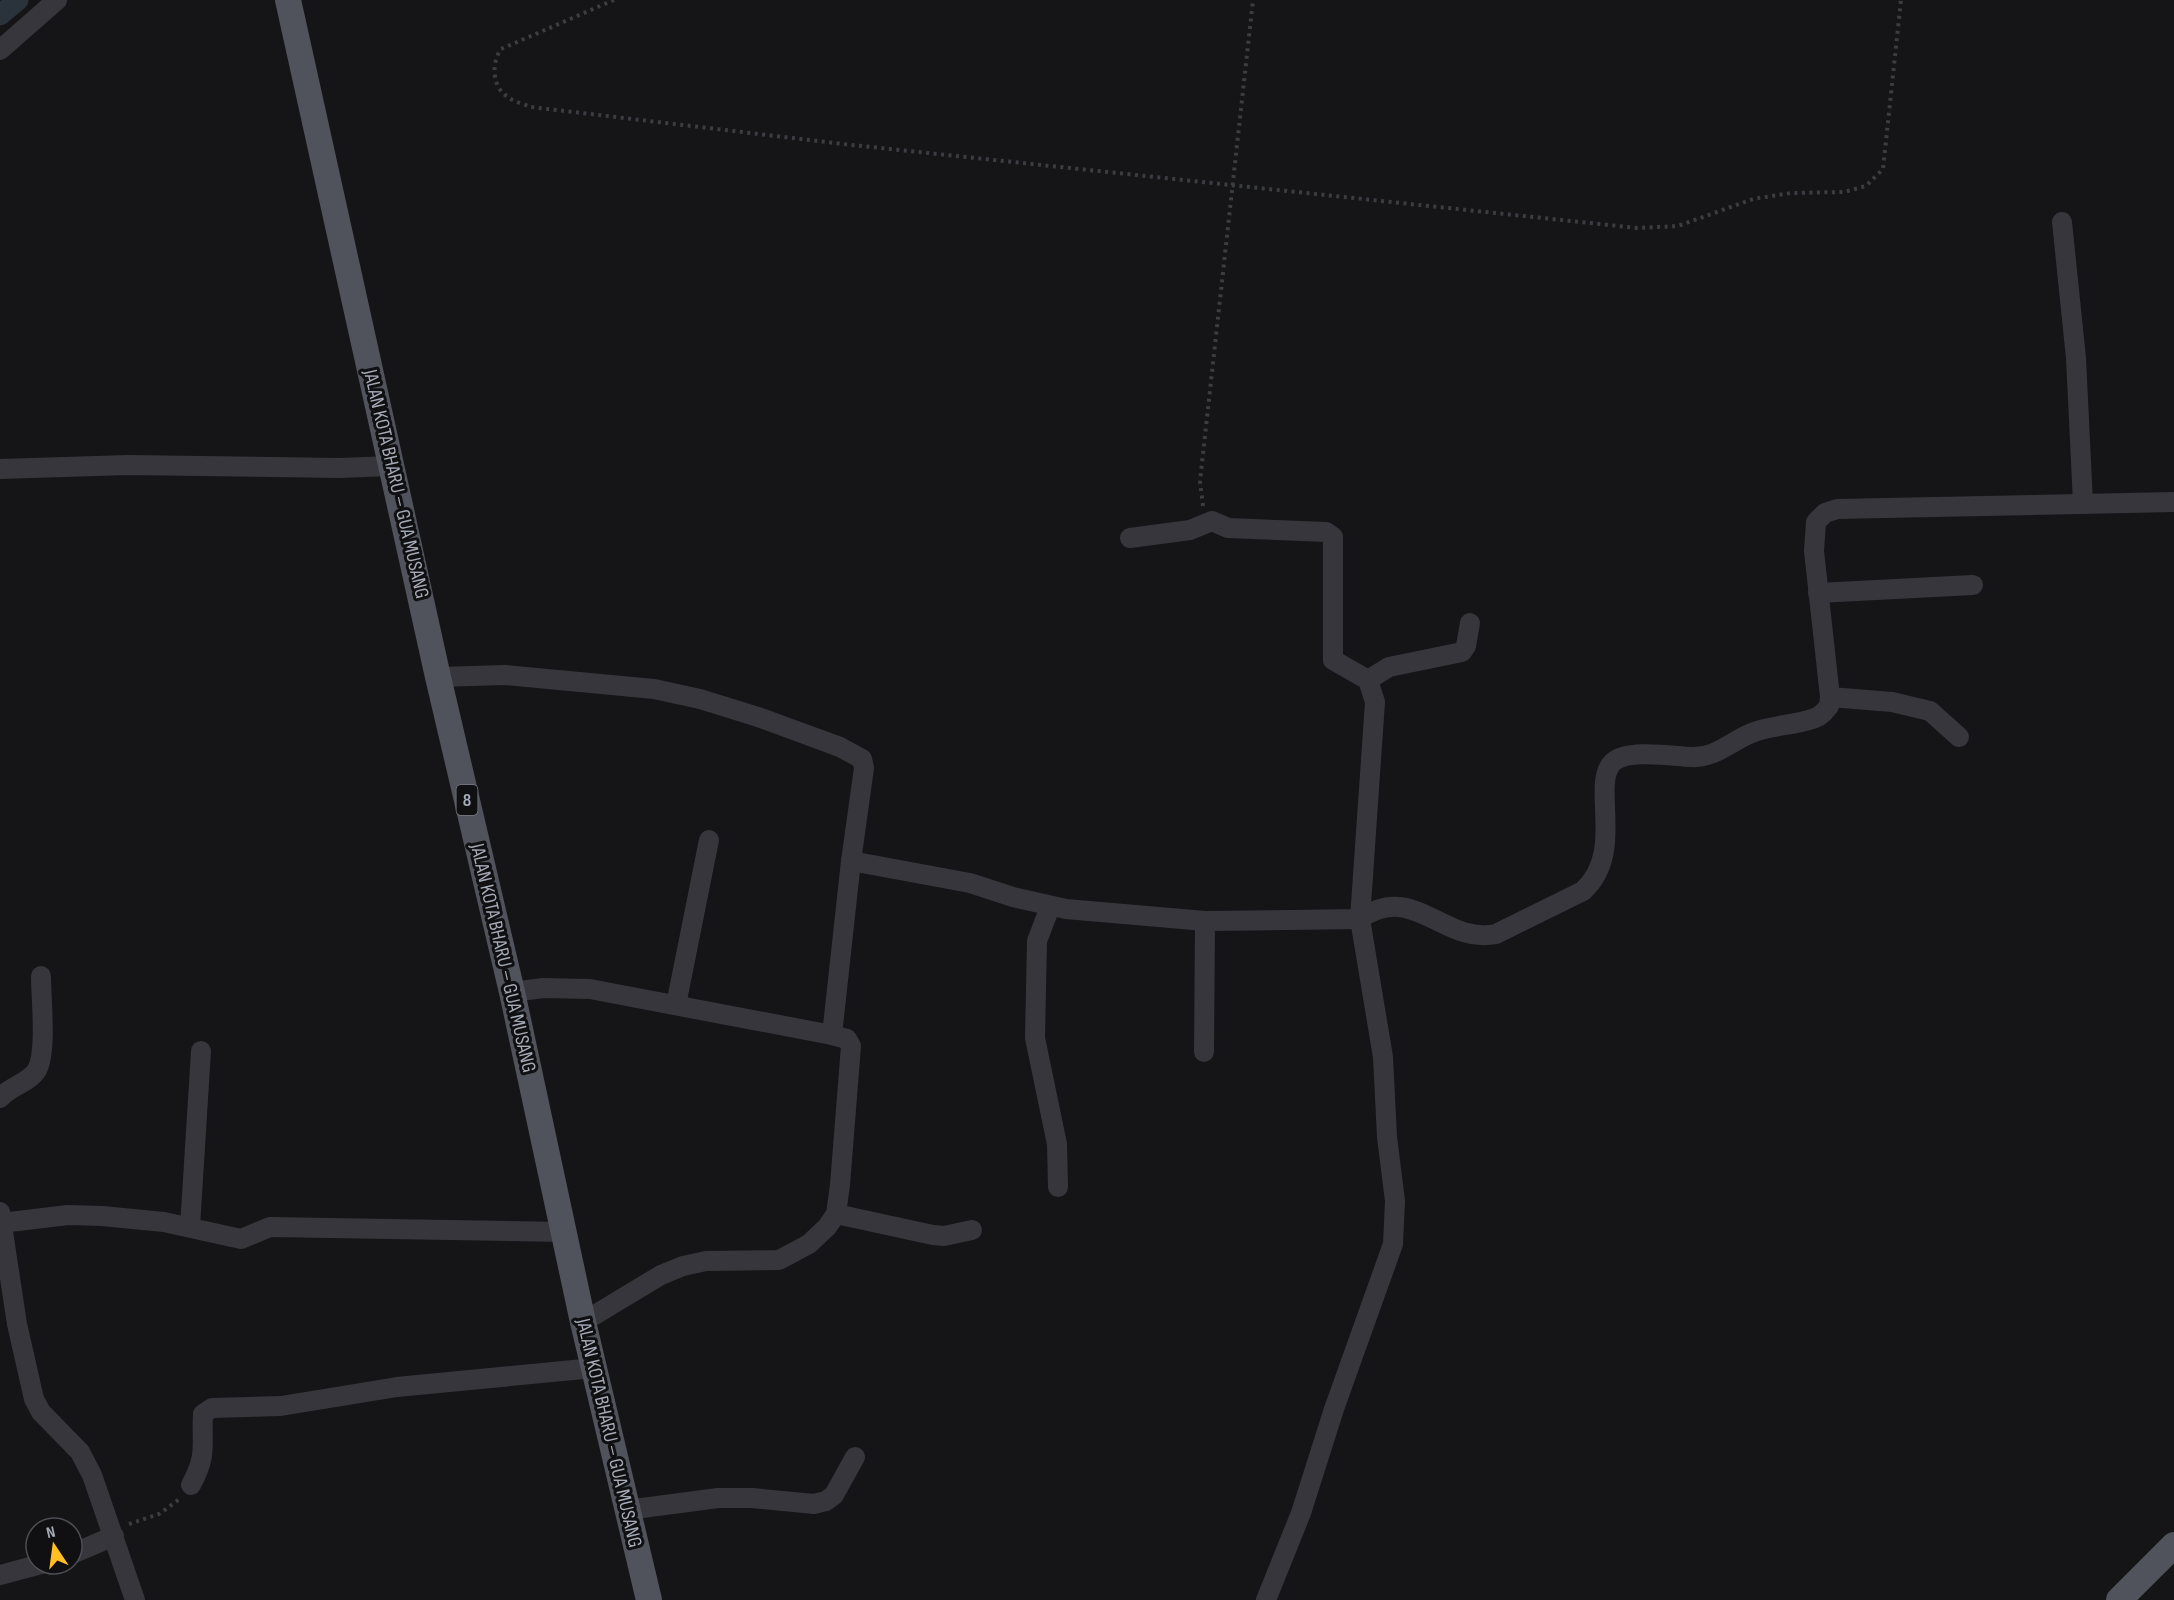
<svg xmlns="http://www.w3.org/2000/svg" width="2174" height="1600" font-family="'Sofia Sans Condensed',sans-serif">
<rect width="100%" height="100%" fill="#151517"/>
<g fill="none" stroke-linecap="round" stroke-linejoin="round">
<path stroke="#2a333c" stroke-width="21" d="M0 15 18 0"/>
<g stroke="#3b3d43" stroke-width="4" stroke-dasharray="3 4.5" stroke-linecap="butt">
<path d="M614 0 501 49C491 63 492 88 508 97 514 102 524 104 531 107L843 144 1637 228 1678 226 1753 199 1791 193 1844 192 1866 186 1883 169 1901 0"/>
<path d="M1203 506 1200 481 1253 0"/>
<path d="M129 1524 159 1514 181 1498"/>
</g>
<g stroke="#36363c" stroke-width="20">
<path d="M0 50 57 0"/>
<path d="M2062 222 2076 358 2083 503"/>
<path d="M0 469 128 465 340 468 391 466"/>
<path d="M1130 538 1190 530 1212 521 1228 528 1326 532 1333 537V660L1368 680 1375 702 1360 919 1383 1057 1387 1137 1395 1201 1393 1244 1334 1409 1301 1513 1266 1600"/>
<path d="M1818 593 1973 585"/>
<path d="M438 677 505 675 654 689 700 699 758 717 840 747 862 759 864 768 851 861 832 1035"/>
<path d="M1368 680 1389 667 1462 652 1466 646 1470 623"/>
<path d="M1830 697 1892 702 1930 711 1959 737"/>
<path d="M851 861 970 883 1013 897 1066 909 1205 921 1360 919C1414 881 1443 945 1496 934L1583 891C1626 852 1590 784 1613 762 1628 749 1671 756 1690 757 1717 759 1732 739 1757 731 1776 725 1796 725 1815 718 1821 716 1825 711 1829 706L1830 697 1814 551 1816 522 1825 513 1837 509 2174 502"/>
<path d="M1050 907 1037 941 1035 1038 1057 1144 1058 1187"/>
<path d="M512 992 543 988 590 989 832 1035 847 1039 851 1046 840 1185 836 1214 827 1227 809 1244 779 1260 706 1261 683 1266 661 1275 583 1322"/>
<path d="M676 1005 709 840"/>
<path d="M1204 1052 1205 921"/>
<path d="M0 1098C10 1086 29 1083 37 1070 47 1051 41 999 41 976"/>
<path d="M0 1212 17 1324 34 1399 41 1412 80 1452 92 1475 135 1600"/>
<path d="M836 1214 933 1235 944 1236 972 1230"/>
<path d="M1 1223 68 1215 102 1216 164 1222 241 1239 270 1227 563 1232"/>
<path d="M190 1227 201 1051"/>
<path d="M191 1485C208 1454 201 1445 203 1414L212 1408 281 1406 397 1387 594 1368"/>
<path d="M627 1510 718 1498H752L814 1504 826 1501 834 1495 855 1457"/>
<path d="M72 1554 114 1536"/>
<path d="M0 1575 41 1564"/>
</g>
<g stroke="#51535c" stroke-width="26">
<path d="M288 0 438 677 512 992 583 1322 649 1600"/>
<path d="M2119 1600 2174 1545"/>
</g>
</g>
<g text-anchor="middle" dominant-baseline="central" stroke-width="6" stroke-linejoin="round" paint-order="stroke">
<rect fill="#101012" stroke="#797c86" stroke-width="1.5" x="456.5" y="785" width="21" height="30" rx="4.5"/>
<g font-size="18" font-weight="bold" fill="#a6abb8">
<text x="467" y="800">8</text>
</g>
<g font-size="20" fill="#a6abb8" stroke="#101012">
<text transform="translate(396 484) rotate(77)">JALAN KOTA BHARU – GUA MUSANG</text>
<text transform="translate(503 958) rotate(77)">JALAN KOTA BHARU – GUA MUSANG</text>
<text transform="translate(609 1433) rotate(77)">JALAN KOTA BHARU – GUA MUSANG</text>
</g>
</g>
<g transform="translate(54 1546) rotate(347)"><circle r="28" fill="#101012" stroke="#4c4e54" stroke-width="1.5"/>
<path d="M0-4.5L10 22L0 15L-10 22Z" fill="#ffbf25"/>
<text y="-9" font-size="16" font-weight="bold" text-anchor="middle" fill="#a6abb8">N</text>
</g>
</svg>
